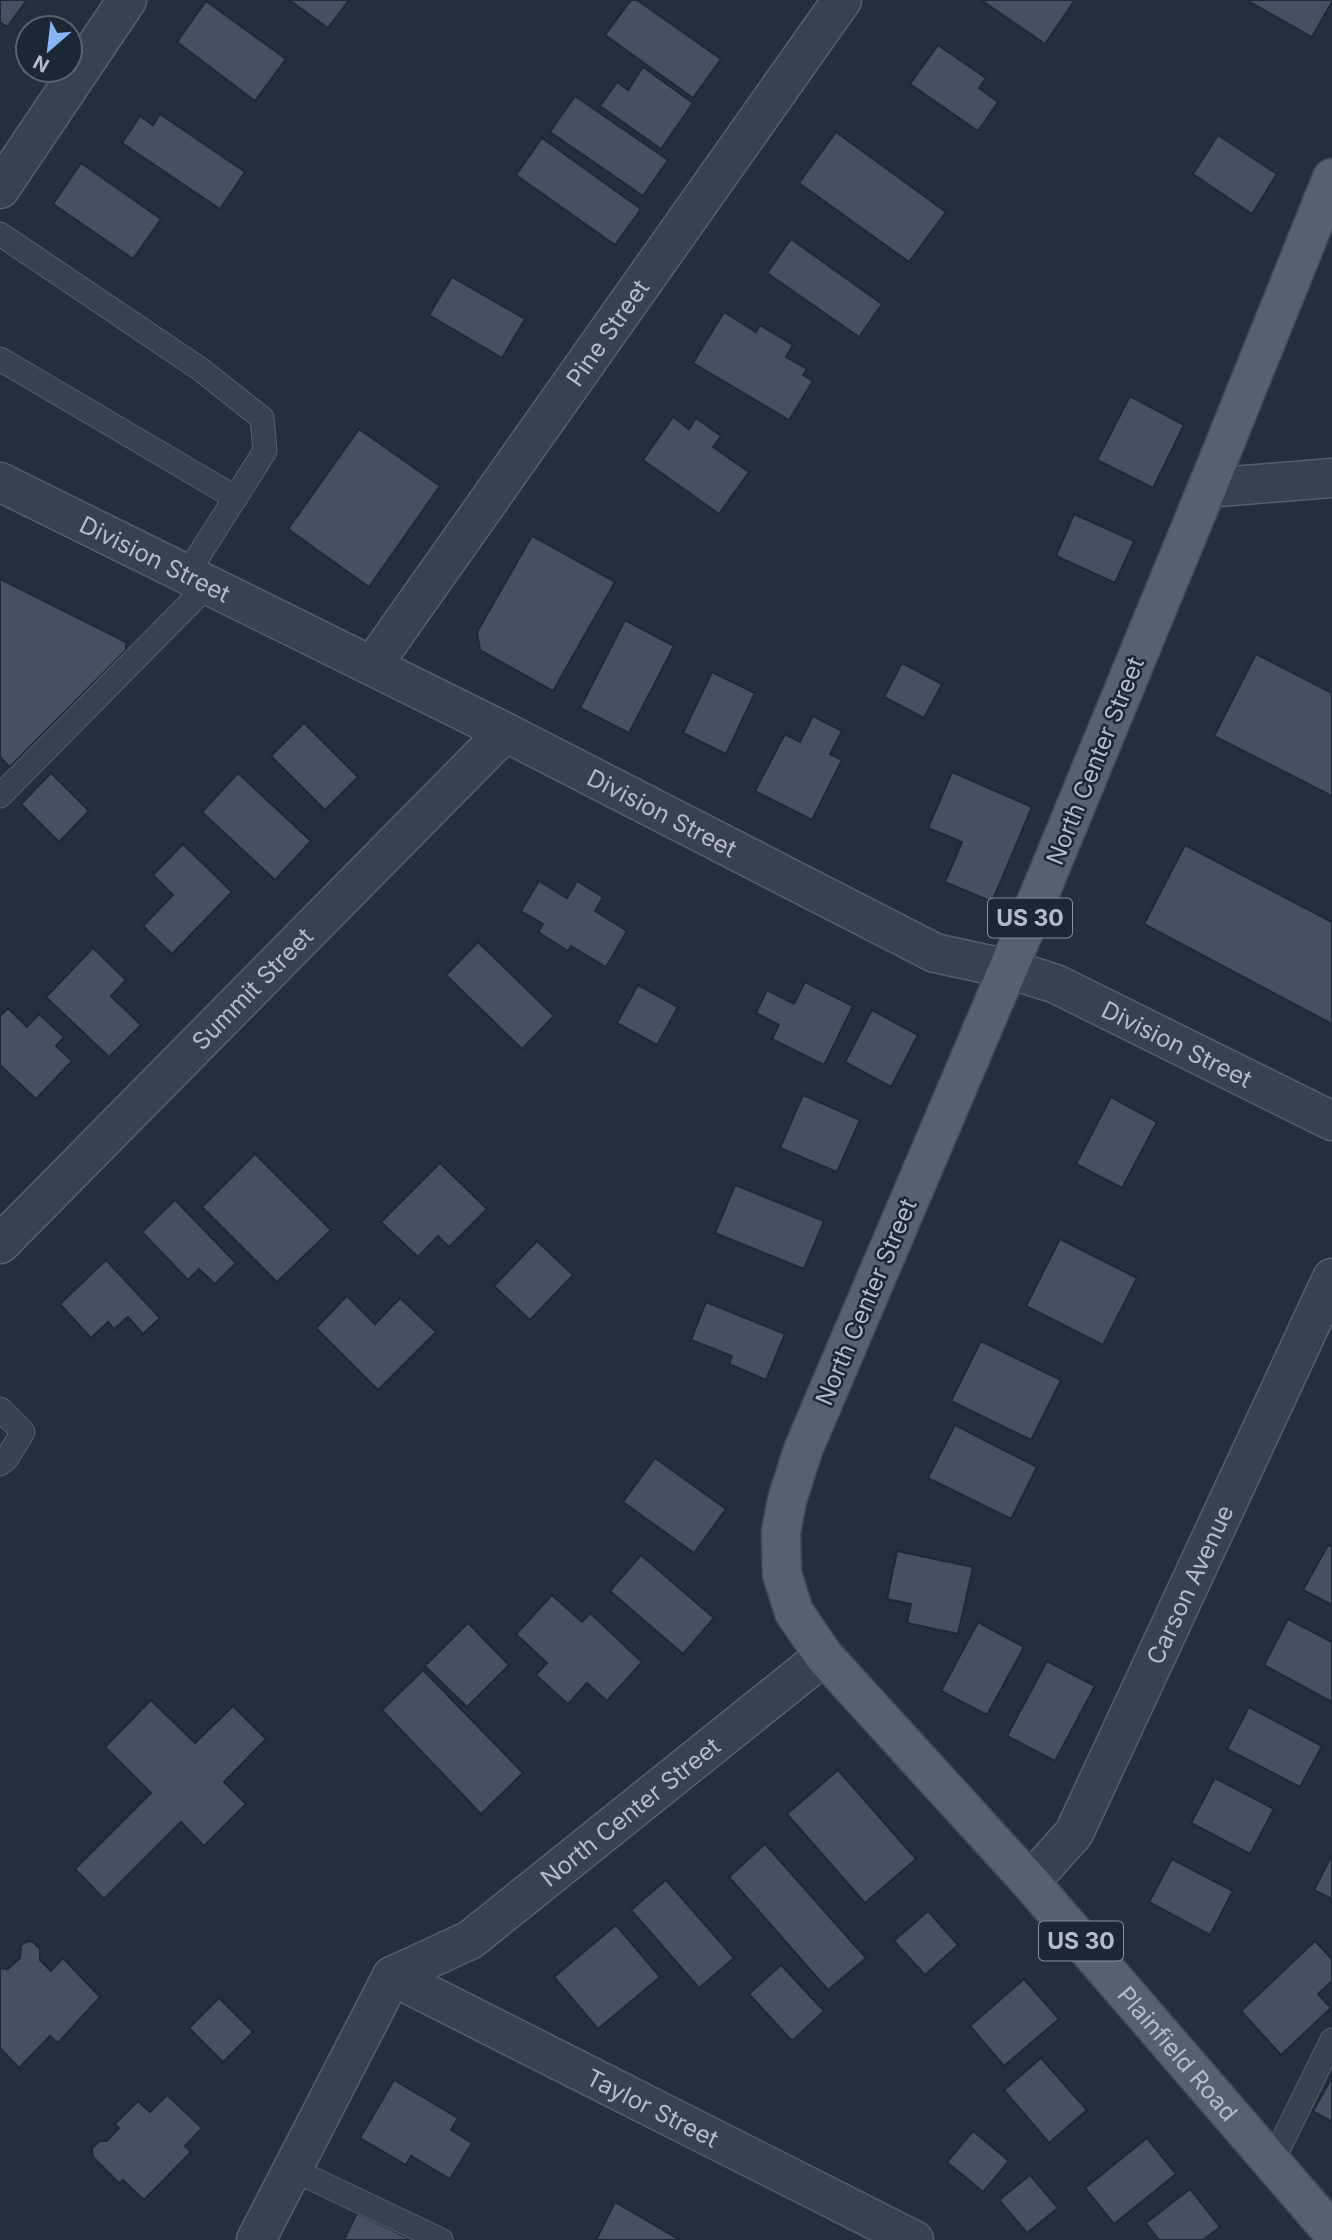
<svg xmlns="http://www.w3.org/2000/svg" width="1332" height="2240" font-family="Inter,sans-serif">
<rect width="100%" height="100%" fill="#242f3e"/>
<g fill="#455162" stroke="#1f2835" stroke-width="2">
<path d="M0 0H27L7 27 0 22Z"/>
<path d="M289 0H349L328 28Z"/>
<path d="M631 0H637L721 59 693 98 605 35Z"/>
<path d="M981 0H1075L1045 44Z"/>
<path d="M1246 0H1332V2L1312 37Z"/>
<path d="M206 1 286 59 255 101 177 42Z"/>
<path d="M938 45 986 78 979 88 998 102 978 131 910 84Z"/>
<path d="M643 67 693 103 661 149 600 106 617 82 628 90Z"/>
<path d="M575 96 668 160 643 196 550 132Z"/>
<path d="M160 114 245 172 220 209 122 143 140 116 153 125Z"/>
<path d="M836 132 946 212 909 262 799 183Z"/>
<path d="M1218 135 1277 174 1252 214 1193 174Z"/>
<path d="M542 138 641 209 615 245 516 175Z"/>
<path d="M81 163 161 219 133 259 53 204Z"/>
<path d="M791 239 882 304 859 337 767 273Z"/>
<path d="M452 277 525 319 502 358 429 315Z"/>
<path d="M724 312 756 332 760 325 793 345 786 357 807 369 803 375 813 381 789 420 693 363Z"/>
<path d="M1130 396 1184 425 1153 488 1097 460Z"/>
<path d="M673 417 689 429 696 418 721 436 713 447 749 472 719 514 643 460Z"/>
<path d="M359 429 440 486 369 587 288 529Z"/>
<path d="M1074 514 1134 541 1115 583 1056 556Z"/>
<path d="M532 536 615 582 553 691 480 650 477 632Z"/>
<path d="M0 579 126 642V650L10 767 0 757Z"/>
<path d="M625 620 674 646 629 733 580 708Z"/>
<path d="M1256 654 1332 693V796L1214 736Z"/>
<path d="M902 663 942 684 924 718 884 697Z"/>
<path d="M712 672 755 693 726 754 683 733Z"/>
<path d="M813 716 842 731 830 754 842 760 812 820 755 791 785 734 800 742Z"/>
<path d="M304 723 358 777 325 810 271 756Z"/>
<path d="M952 772 1032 807 992 902 945 882 962 842 928 828Z"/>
<path d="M51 773 89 811 59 842 21 804Z"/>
<path d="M238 773 311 841 275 880 202 812Z"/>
<path d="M183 844 232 892 172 954 143 926 173 895 153 875Z"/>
<path d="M1185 845 1332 922V1024L1144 924Z"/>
<path d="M539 881 567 898 577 881 603 897 595 911 627 931 606 967 571 946 568 951 538 932 543 924 521 911Z"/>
<path d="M478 942 554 1016 522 1049 446 975Z"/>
<path d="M93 948 126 980 111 996 141 1025 109 1057 46 997Z"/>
<path d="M805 982 853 1006 824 1065 772 1039 779 1025 756 1013 767 990 794 1004Z"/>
<path d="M638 985 678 1007 657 1045 617 1023Z"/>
<path d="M8 1008 27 1027 39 1014 64 1037 56 1046 72 1061 36 1099 0 1065V1016Z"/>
<path d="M872 1010 918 1035 891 1087 845 1062Z"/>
<path d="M803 1095 860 1120 837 1172 780 1148Z"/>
<path d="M1111 1097 1157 1122 1122 1188 1076 1164Z"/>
<path d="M255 1154 331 1230 277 1282 202 1207Z"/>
<path d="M440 1163 487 1209 449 1247 438 1236 418 1257 381 1222Z"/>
<path d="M735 1185 824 1221 804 1269 715 1233Z"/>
<path d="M175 1200 236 1263 215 1284 199 1269 188 1280 142 1232Z"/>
<path d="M1060 1239 1137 1278 1103 1345 1026 1306Z"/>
<path d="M537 1241 573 1275 530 1320 494 1286Z"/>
<path d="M106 1260 160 1318 143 1334 128 1317 114 1329 108 1322 91 1338 60 1304Z"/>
<path d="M347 1296 375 1324 400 1298 436 1332 378 1390 316 1328Z"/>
<path d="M706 1302 785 1334 766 1380 729 1364 732 1356 691 1340Z"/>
<path d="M981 1341 1061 1380 1031 1440 951 1401Z"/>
<path d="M955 1425 1037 1467 1011 1519 928 1478Z"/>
<path d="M655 1458 726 1509 694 1553 623 1502Z"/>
<path d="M1328 1545 1332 1547V1605L1303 1590Z"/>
<path d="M897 1551 973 1567 958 1634 907 1623 911 1604 887 1599Z"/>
<path d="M641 1555 714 1618 683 1654 610 1591Z"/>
<path d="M552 1595 582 1622 590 1613 642 1662 607 1701 587 1683 568 1704 536 1675 547 1663 516 1634Z"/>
<path d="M1288 1619 1332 1642V1702L1264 1665Z"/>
<path d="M978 1622 1024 1647 987 1715 941 1691Z"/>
<path d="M468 1623 509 1665 467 1707 425 1666Z"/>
<path d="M1047 1661 1095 1686 1055 1761 1007 1736Z"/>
<path d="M423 1670 523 1773 481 1814 382 1710Z"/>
<path d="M151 1700 195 1743 233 1706 266 1739 224 1782 246 1804 204 1846 181 1822 104 1899 75 1869 151 1793 105 1747Z"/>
<path d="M1249 1707 1322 1746 1300 1787 1227 1749Z"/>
<path d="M838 1770 916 1859 865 1903 787 1814Z"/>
<path d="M1215 1778 1274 1809 1250 1854 1191 1823Z"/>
<path d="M765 1844 866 1958 828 1990 729 1877Z"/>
<path d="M1332 1855V1899L1314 1890Z"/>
<path d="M1172 1859 1233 1891 1210 1935 1149 1902Z"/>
<path d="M666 1880 734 1958 699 1988 631 1910Z"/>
<path d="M928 1911 958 1945 925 1975 894 1941Z"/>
<path d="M616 1925 660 1977 598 2029 554 1977Z"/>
<path d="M32 1941 40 1949V1960L51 1971 63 1958 100 1997 58 2043 50 2036 19 2068 0 2048V1968L8 1969 20 1958 21 1945 26 1942Z"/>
<path d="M1315 1941 1332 1959V1981L1318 1994 1331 2008 1281 2055 1241 2011Z"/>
<path d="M781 1965 824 2011 792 2041 749 1994Z"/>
<path d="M1024 1979 1059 2019 1004 2066 970 2026Z"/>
<path d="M219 1998 253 2032 223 2062 189 2028Z"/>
<path d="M1041 2058 1087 2110 1049 2143 1004 2090Z"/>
<path d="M1332 2077V2122L1313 2111Z"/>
<path d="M394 2080 458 2118 451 2130 472 2143 450 2179 411 2156 406 2165 360 2138Z"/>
<path d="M167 2095 202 2128 185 2146 191 2152 144 2200 123 2180 119 2183 93 2157 92 2148 100 2141H107L119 2128 115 2124 138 2101 150 2112Z"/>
<path d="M973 2131 1009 2161 983 2192 947 2162Z"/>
<path d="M1147 2138 1176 2174 1114 2224 1085 2188Z"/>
<path d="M1030 2175 1058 2208 1027 2233 999 2200Z"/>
<path d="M1190 2189 1220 2227 1203 2240H1159L1146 2223Z"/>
<path d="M615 2202 680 2240H596Z"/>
<path d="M357 2213 412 2240H344Z"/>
</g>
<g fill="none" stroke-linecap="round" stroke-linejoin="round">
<defs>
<g id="service">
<path d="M0 234 200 369 262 418 265 451 187 574"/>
<path d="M0 359 236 498"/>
<path d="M0 796 208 585"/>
<path d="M0 1409 23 1432 7 1458 0 1464"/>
<path d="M1272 2162 1332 2040"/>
<path d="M294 2170 441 2240"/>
</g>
<g id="minor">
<path id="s1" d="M0 482 505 732 935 953 1009 969 1056 984 1332 1121"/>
<path d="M1207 488 1332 478"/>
<path id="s2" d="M372 666 842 0"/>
<path id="s3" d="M0 1244 505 732"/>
<path id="s4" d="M1030 1882 1074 1833 1332 1278"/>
<path id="s5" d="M392 1976 914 2240"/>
</g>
<g id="tertiary">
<path d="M0 189 127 0"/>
<path id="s6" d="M256 2240 392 1976 470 1940 824 1656"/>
</g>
<g id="primary">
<path id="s7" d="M1332 178 1207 488 1028 922 803 1450 787 1500 781 1532 782 1574 794 1612 824 1656 1030 1882 1332 2232"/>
</g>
</defs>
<use href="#service" stroke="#565f6c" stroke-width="25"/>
<use href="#minor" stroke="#565f6c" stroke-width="41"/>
<use href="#tertiary" stroke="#565f6c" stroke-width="41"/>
<use href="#primary" stroke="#414a57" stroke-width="41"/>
<use href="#service" stroke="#38414e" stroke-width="23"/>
<use href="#minor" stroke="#38414e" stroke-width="38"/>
<use href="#tertiary" stroke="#38414e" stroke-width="38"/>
<use href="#primary" stroke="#56606e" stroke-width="38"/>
</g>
<g text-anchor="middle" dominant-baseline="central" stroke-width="5" stroke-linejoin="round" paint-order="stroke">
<g fill="#1d2633" stroke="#878f9c" stroke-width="2">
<rect x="988" y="898.5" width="84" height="39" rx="5"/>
<rect x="1039" y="1921.5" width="84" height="39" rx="5"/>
</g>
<g font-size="23" font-weight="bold" fill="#b4bcc9">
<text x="1030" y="918">US 30</text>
<text x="1081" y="1941">US 30</text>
</g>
<g font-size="24" fill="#b4bcc9" stroke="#1d2633">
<text stroke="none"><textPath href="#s2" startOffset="408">Pine Street</textPath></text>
<text stroke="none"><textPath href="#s1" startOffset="173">Division Street</textPath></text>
<text transform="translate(1095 761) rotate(-68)">North Center Street</text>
<text stroke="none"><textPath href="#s1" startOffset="740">Division Street</textPath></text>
<text stroke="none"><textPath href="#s3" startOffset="359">Summit Street</textPath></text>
<text stroke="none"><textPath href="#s1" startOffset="1307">Division Street</textPath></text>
<text transform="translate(866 1302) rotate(-67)">North Center Street</text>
<text stroke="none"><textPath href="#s4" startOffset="340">Carson Avenue</textPath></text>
<text stroke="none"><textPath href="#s6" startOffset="588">North Center Street</textPath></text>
<text stroke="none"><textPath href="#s7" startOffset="2130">Plainfield Road</textPath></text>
<text stroke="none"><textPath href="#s5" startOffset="292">Taylor Street</textPath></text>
</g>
</g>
<g transform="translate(49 49) rotate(208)"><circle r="33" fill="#1d2633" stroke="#59626f" stroke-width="2"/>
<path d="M0-5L12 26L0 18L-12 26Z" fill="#8ab4f8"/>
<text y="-10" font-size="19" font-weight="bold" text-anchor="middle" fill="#b4bcc9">N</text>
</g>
</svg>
